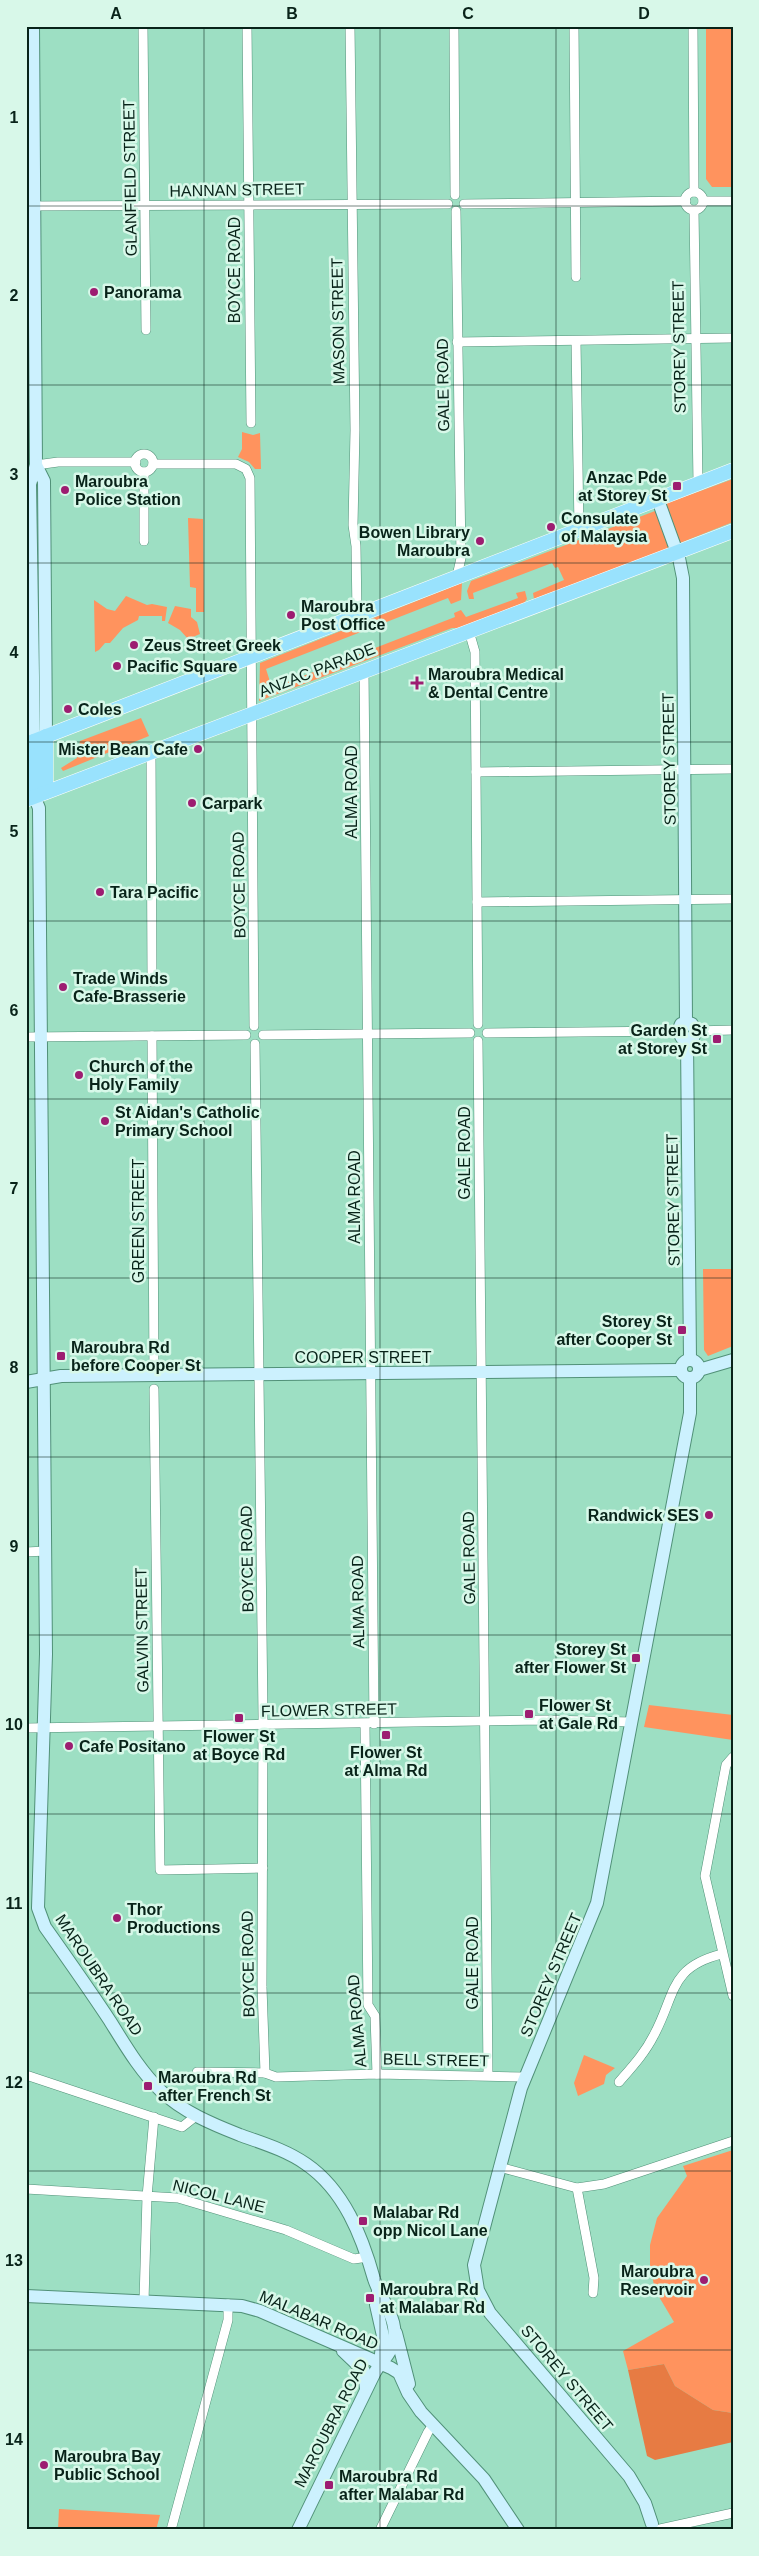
<svg xmlns="http://www.w3.org/2000/svg" width="759" height="2556" font-family="Helvetica,sans-serif">
<rect width="100%" height="100%" fill="#9ddfc3"/>
<g fill="#ff935e">
<path d="M706 26H733V187H712L706 179Z"/>
<path d="M242 432 253 435 260 433 261 469H255L249 462 238 457 242 449Z"/>
<path d="M733 479V522L680 543 665 504Z"/>
<path d="M655 511 669 548 534 599 533 593 564 580 558 567 555 568 552 563 473 593 474 599H469L467 591 471 581Z"/>
<path d="M188 518 203 519 204 612H196V588L190 587Z"/>
<path d="M462 583 461 600 451 604 448 598 266 669 272 688 455 617 454 613 461 610 466 617 518 598 516 593 525 591 527 599 524 603 458 628H452L259 701 260 663Z"/>
<path d="M126 596 147 605 152 604 167 607 165 621H162V616H139L138 620 123 628 110 643H105L99 650 95 652 94 600 107 609 115 611Z"/>
<path d="M175 606 191 609V617L197 622 200 634 188 639 180 630 168 623Z"/>
<path d="M141 718 149 736 63 771 61 768 77 758 80 741Z"/>
<path d="M703 1269H733V1346L708 1356 704 1350Z"/>
<path d="M649 1705 733 1715V1740L644 1727Z"/>
<path d="M584 2055 615 2068 606 2075 604 2084 578 2096 574 2083Z"/>
<path d="M733 2150V2413L713 2410 675 2386 664 2364 628 2370 623 2351 674 2322 655 2290 650 2266V2245L657 2218 687 2176 683 2166Z"/>
<path d="M59 2509 160 2515 156 2530H58Z"/>
</g>
<path fill="#e77b43" d="M664 2364 675 2386 713 2410 733 2413V2442L655 2460 647 2456 628 2370Z"/>
<g fill="none" stroke-linecap="round" stroke-linejoin="round">
<defs>
<g id="street">
<path d="M143 26 146 330"/>
<path d="M247 26 251 423"/>
<path d="M350 26 355 430 353 525 356 546 357 615"/>
<path d="M454 26 455 195"/>
<path d="M574 26 576 277"/>
<path d="M693 26 694 192"/>
<circle cx="694" cy="201" r="9"/>
<path d="M703 201H733"/>
<path d="M464 204 686 201"/>
<path d="M26 206 448 204"/>
<path d="M694 210 698 484"/>
<path d="M456 211 461 558 457 576"/>
<path d="M576 341 579 529"/>
<path d="M457 342 733 338"/>
<circle cx="144" cy="463" r="9"/>
<path d="M153 464H236L246 469 250 478 254 1026"/>
<path d="M36 465 58 462H136"/>
<path d="M144 541V472"/>
<path d="M469 631 475 652 478 1024"/>
<path d="M364 670 374 1724"/>
<path d="M151 751 152 982"/>
<path d="M476 772 733 769"/>
<path d="M477 902 733 899"/>
<path d="M695 1031 733 1030"/>
<path d="M487 1033 678 1031"/>
<path d="M263 1035 470 1033"/>
<path d="M152 1036 154 1375"/>
<path d="M26 1037 246 1035"/>
<path d="M478 1041 488 2075"/>
<path d="M255 1044 263 1716 262 1987 265 2073"/>
<path d="M154 1389 160 1870 263 1868"/>
<path d="M26 1552 46 1551"/>
<path d="M365 1725 368 2005 375 2016 377 2074"/>
<path d="M26 1728 546 1720 632 1722"/>
<path d="M733 1757 726 1765 705 1876 733 1996"/>
<path d="M197 2072 265 2073 276 2077 377 2074 525 2077"/>
<path d="M26 2075 182 2127 196 2116"/>
<path d="M619 2082C632 2067 645 2053 654 2035 676 1994 669 1967 722 1954"/>
<path d="M499 2167 577 2188 604 2184 733 2141"/>
<path d="M577 2188 594 2278 593 2293"/>
<path d="M26 2189 178 2198 286 2230 354 2259 368 2257"/>
<path d="M144 2301 147 2197 154 2117"/>
<path d="M660 2529 733 2513"/>
<path d="M171 2530 228 2320V2304"/>
<path d="M380 2530 428 2432 433 2425"/>
</g>
<g id="secondary">
<path d="M33 26 36 465 30 484 34 741"/>
<path d="M36 465 44 481 46 736"/>
<path d="M658 500 679 558 683 578 686 1022"/>
<path d="M34 796 39 808 46 1654 38 1908 45 1927C67 1958 89 1989 110 2021 125 2045 140 2071 161 2091 183 2112 212 2124 240 2135 262 2143 286 2150 306 2164 344 2190 362 2236 374 2279 381 2301 403 2323 391 2349 387 2358 378 2365 374 2374L298 2530"/>
<path d="M686 1022 692 1024 695 1031 694 1036 687 1040"/>
<path d="M686 1022 681 1024 678 1031 682 1038 687 1040"/>
<path d="M687 1040 690 1360"/>
<circle cx="690" cy="1369" r="9"/>
<path d="M699 1370 733 1360"/>
<path d="M26 1382 61 1376 681 1370"/>
<path d="M378 2291 376 2305 383 2336 380 2363"/>
<path d="M26 2296 242 2306 260 2311 391 2368 399 2373 408 2393 421 2412 484 2479 518 2530"/>
<path d="M396 2333 409 2384"/>
<path d="M343 2351 364 2371 366 2389"/>
<path d="M652 2524 645 2503 629 2476 490 2313 478 2290 474 2265 521 2088 597 1903 690 1413V1378"/>
</g>
<g id="primary">
<path d="M46 736V792"/>
<path d="M34 741V796"/>
<path d="M26 744 733 470"/>
<path d="M26 800 733 531"/>
</g>
</defs>
<use href="#street" stroke="#519178" stroke-width="10"/>
<use href="#secondary" stroke="#519178" stroke-width="14"/>
<use href="#primary" stroke="#fff" stroke-width="15"/>
<use href="#street" stroke="#fff" stroke-width="9"/>
<use href="#secondary" stroke="#ccf1fe" stroke-width="12"/>
<use href="#primary" stroke="#99e2fd" stroke-width="14"/>
</g>
<path fill="none" stroke="#082319" stroke-width="1" stroke-opacity="0.55" d="M204 26V2530M380 26V2530M556 26V2530M26 206H733M26 385H733M26 563H733M26 742H733M26 921H733M26 1099H733M26 1278H733M26 1457H733M26 1635H733M26 1814H733M26 1993H733M26 2171H733M26 2350H733"/>
<g fill="#9d1d71" stroke="#d8f8e9" stroke-width="2">
<circle cx="94" cy="292" r="5"/>
<rect x="672" y="481" width="10" height="10" rx="2.5"/>
<circle cx="65" cy="490" r="5"/>
<circle cx="551" cy="527" r="5"/>
<circle cx="480" cy="541" r="5"/>
<circle cx="291" cy="615" r="5"/>
<circle cx="134" cy="645" r="5"/>
<circle cx="117" cy="666" r="5"/>
<path d="M414.5 675.5h5v5h5v5h-5v5h-5v-5h-5v-5h5z"/>
<circle cx="68" cy="709" r="5"/>
<circle cx="198" cy="749" r="5"/>
<circle cx="192" cy="803" r="5"/>
<circle cx="100" cy="892" r="5"/>
<circle cx="63" cy="987" r="5"/>
<rect x="712" y="1034" width="10" height="10" rx="2.5"/>
<circle cx="79" cy="1075" r="5"/>
<circle cx="105" cy="1121" r="5"/>
<rect x="677" y="1325" width="10" height="10" rx="2.5"/>
<rect x="56" y="1351" width="10" height="10" rx="2.5"/>
<circle cx="709" cy="1515" r="5"/>
<rect x="631" y="1653" width="10" height="10" rx="2.5"/>
<rect x="524" y="1709" width="10" height="10" rx="2.5"/>
<rect x="234" y="1713" width="10" height="10" rx="2.5"/>
<rect x="381" y="1730" width="10" height="10" rx="2.5"/>
<circle cx="69" cy="1746" r="5"/>
<circle cx="117" cy="1918" r="5"/>
<rect x="143" y="2081" width="10" height="10" rx="2.5"/>
<rect x="358" y="2216" width="10" height="10" rx="2.5"/>
<circle cx="704" cy="2280" r="5"/>
<rect x="365" y="2293" width="10" height="10" rx="2.5"/>
<circle cx="44" cy="2465" r="5"/>
<rect x="324" y="2480" width="10" height="10" rx="2.5"/>
</g>
<g text-anchor="middle" dominant-baseline="central" stroke-width="5" stroke-linejoin="round" paint-order="stroke">
<g font-size="16" fill="#082319" stroke="#d8f8e9">
<text transform="translate(130 178) rotate(-91)">GLANFIELD STREET</text>
<text transform="translate(237 190) rotate(-1)">HANNAN STREET</text>
<text transform="translate(234 270) rotate(-90)">BOYCE ROAD</text>
<text transform="translate(338 321) rotate(-91)">MASON STREET</text>
<text transform="translate(679 347) rotate(-91)">STOREY STREET</text>
<text transform="translate(443 385) rotate(-91)">GALE ROAD</text>
<text transform="translate(317 670) rotate(-21)">ANZAC PARADE</text>
<text transform="translate(669 759) rotate(-91)">STOREY STREET</text>
<text transform="translate(351 792) rotate(-90)">ALMA ROAD</text>
<text transform="translate(239 885) rotate(-91)">BOYCE ROAD</text>
<text transform="translate(464 1153) rotate(-90)">GALE ROAD</text>
<text transform="translate(354 1197) rotate(-90)">ALMA ROAD</text>
<text transform="translate(673 1200) rotate(-91)">STOREY STREET</text>
<text transform="translate(138 1221) rotate(-90)">GREEN STREET</text>
<text x="363" y="1357">COOPER STREET</text>
<text transform="translate(469 1558) rotate(-91)">GALE ROAD</text>
<text transform="translate(247 1559) rotate(-91)">BOYCE ROAD</text>
<text transform="translate(358 1602) rotate(-91)">ALMA ROAD</text>
<text transform="translate(142 1630) rotate(-91)">GALVIN STREET</text>
<text transform="translate(329 1710) rotate(-1)">FLOWER STREET</text>
<text transform="translate(472 1963) rotate(-90)">GALE ROAD</text>
<text transform="translate(248 1964) rotate(-91)">BOYCE ROAD</text>
<text transform="translate(99 1975) rotate(56)">MAROUBRA ROAD</text>
<text transform="translate(551 1975) rotate(-67)">STOREY STREET</text>
<text transform="translate(357 2021) rotate(-95)">ALMA ROAD</text>
<text transform="translate(436 2060) rotate(1)">BELL STREET</text>
<text transform="translate(219 2196) rotate(14)">NICOL LANE</text>
<text transform="translate(319 2320) rotate(23)">MALABAR ROAD</text>
<text transform="translate(567 2378) rotate(50)">STOREY STREET</text>
<text transform="translate(331 2423) rotate(-63)">MAROUBRA ROAD</text>
</g>
<g font-size="16" font-weight="bold" fill="#082319" stroke="#d8f8e9" text-anchor="start">
<text x="104" y="292">Panorama</text>
<text x="667" y="477" text-anchor="end">Anzac Pde<tspan x="667" dy="18">at Storey St</tspan></text>
<text x="75" y="481">Maroubra<tspan x="75" dy="18">Police Station</tspan></text>
<text x="561" y="518">Consulate<tspan x="561" dy="18">of Malaysia</tspan></text>
<text x="470" y="532" text-anchor="end">Bowen Library<tspan x="470" dy="18">Maroubra</tspan></text>
<text x="301" y="606">Maroubra<tspan x="301" dy="18">Post Office</tspan></text>
<text x="144" y="645">Zeus Street Greek</text>
<text x="127" y="666">Pacific Square</text>
<text x="428" y="674">Maroubra Medical<tspan x="428" dy="18">&amp; Dental Centre</tspan></text>
<text x="78" y="709">Coles</text>
<text x="188" y="749" text-anchor="end">Mister Bean Cafe</text>
<text x="202" y="803">Carpark</text>
<text x="110" y="892">Tara Pacific</text>
<text x="73" y="978">Trade Winds<tspan x="73" dy="18">Cafe-Brasserie</tspan></text>
<text x="707" y="1030" text-anchor="end">Garden St<tspan x="707" dy="18">at Storey St</tspan></text>
<text x="89" y="1066">Church of the<tspan x="89" dy="18">Holy Family</tspan></text>
<text x="115" y="1112">St Aidan's Catholic<tspan x="115" dy="18">Primary School</tspan></text>
<text x="672" y="1321" text-anchor="end">Storey St<tspan x="672" dy="18">after Cooper St</tspan></text>
<text x="71" y="1347">Maroubra Rd<tspan x="71" dy="18">before Cooper St</tspan></text>
<text x="699" y="1515" text-anchor="end">Randwick SES</text>
<text x="626" y="1649" text-anchor="end">Storey St<tspan x="626" dy="18">after Flower St</tspan></text>
<text x="539" y="1705">Flower St<tspan x="539" dy="18">at Gale Rd</tspan></text>
<text x="239" y="1736" text-anchor="middle">Flower St<tspan x="239" dy="18">at Boyce Rd</tspan></text>
<text x="79" y="1746">Cafe Positano</text>
<text x="386" y="1752" text-anchor="middle">Flower St<tspan x="386" dy="18">at Alma Rd</tspan></text>
<text x="127" y="1909">Thor<tspan x="127" dy="18">Productions</tspan></text>
<text x="158" y="2077">Maroubra Rd<tspan x="158" dy="18">after French St</tspan></text>
<text x="373" y="2212">Malabar Rd<tspan x="373" dy="18">opp Nicol Lane</tspan></text>
<text x="694" y="2271" text-anchor="end">Maroubra<tspan x="694" dy="18">Reservoir</tspan></text>
<text x="380" y="2289">Maroubra Rd<tspan x="380" dy="18">at Malabar Rd</tspan></text>
<text x="54" y="2456">Maroubra Bay<tspan x="54" dy="18">Public School</tspan></text>
<text x="339" y="2476">Maroubra Rd<tspan x="339" dy="18">after Malabar Rd</tspan></text>
</g>
</g>
<rect width="759" height="2556" fill="none" stroke="#d8f8e9" stroke-width="55"/>
<rect x="28" y="28" width="704" height="2500" fill="none" stroke="#082319" stroke-width="2"/>
<g font-size="16" text-anchor="middle" font-weight="bold" fill="#082319">
<text x="116" y="19">A</text>
<text x="292" y="19">B</text>
<text x="468" y="19">C</text>
<text x="644" y="19">D</text>
<text x="14" y="123">1</text>
<text x="14" y="301">2</text>
<text x="14" y="480">3</text>
<text x="14" y="658">4</text>
<text x="14" y="837">5</text>
<text x="14" y="1016">6</text>
<text x="14" y="1194">7</text>
<text x="14" y="1373">8</text>
<text x="14" y="1552">9</text>
<text x="14" y="1730">10</text>
<text x="14" y="1909">11</text>
<text x="14" y="2088">12</text>
<text x="14" y="2266">13</text>
<text x="14" y="2445">14</text>
</g>
</svg>
